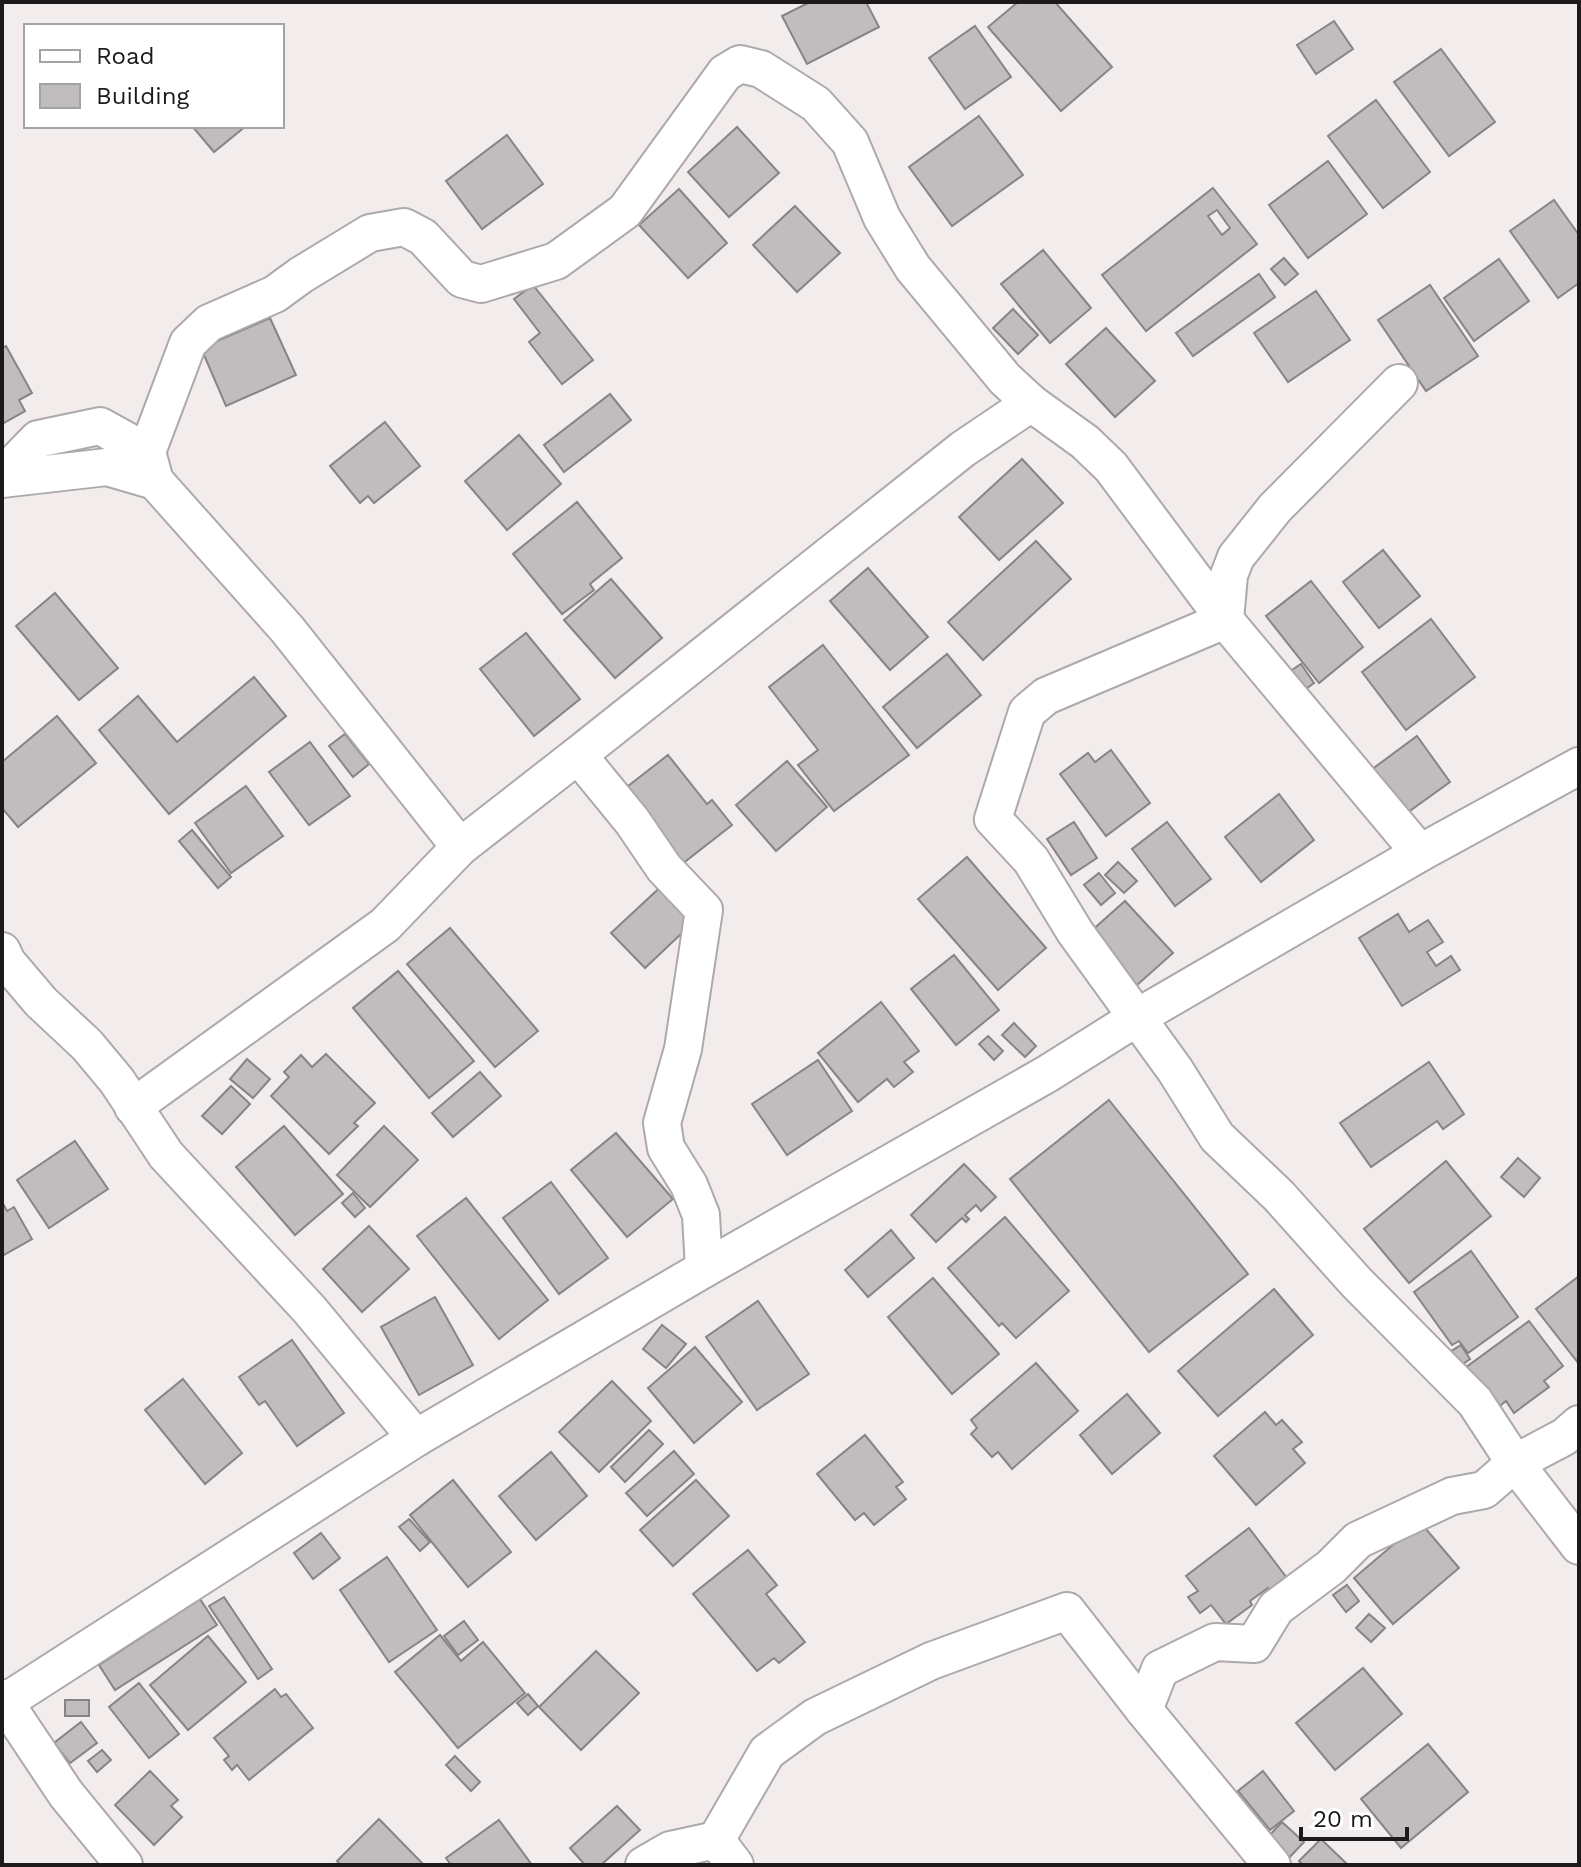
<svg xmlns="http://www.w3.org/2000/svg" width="1581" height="1867" font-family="'Work Sans',sans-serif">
<rect width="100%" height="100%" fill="#f2ecec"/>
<g fill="#c1bcbe" stroke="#888486" stroke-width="2" fill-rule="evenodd">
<path d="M810 2H866L879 27 807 64 782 16Z"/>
<path d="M1018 2H1055L1112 67 1061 111 988 27Z"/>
<path d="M1334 21 1353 49 1316 74 1297 45Z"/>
<path d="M975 26 1011 77 965 109 929 58Z"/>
<path d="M1441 49 1495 122 1449 156 1394 82Z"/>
<path d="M1376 100 1430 172 1383 208 1328 136Z"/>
<path d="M979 116 1023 175 952 226 909 167Z"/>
<path d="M192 126H246L214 152Z"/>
<path d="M737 127 779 173 729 217 688 172Z"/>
<path d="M507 135 543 184 482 229 446 181Z"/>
<path d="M1328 161 1367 214 1308 258 1269 205Z"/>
<path d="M1213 188 1257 244 1146 331 1102 275ZM1217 210 1230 228 1222 235 1208 216Z"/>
<path d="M679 189 727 243 688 278 639 225Z"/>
<path d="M1554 200 1579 235V283L1558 298 1510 231Z"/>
<path d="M795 206 840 253 797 292 753 245Z"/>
<path d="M1043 250 1091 308 1050 343 1001 284Z"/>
<path d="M1284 258 1298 274 1285 285 1271 269Z"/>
<path d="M1499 259 1529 301 1474 341 1444 298Z"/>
<path d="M1259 274 1275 297 1193 356 1176 333Z"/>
<path d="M533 285 593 360 562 384 529 342 540 333 514 299Z"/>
<path d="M1430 285 1478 356 1426 391 1378 320Z"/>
<path d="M1316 291 1350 340 1288 382 1254 333Z"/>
<path d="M1013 309 1038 335 1018 354 993 328Z"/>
<path d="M270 318 296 375 226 406 201 348Z"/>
<path d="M1106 328 1155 381 1115 417 1066 364Z"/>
<path d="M6 346 32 393 19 400 25 411 2 424V348Z"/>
<path d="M610 394 631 420 564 472 544 445Z"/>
<path d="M385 422 420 466 374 503 368 496 360 503 330 466Z"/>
<path d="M519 435 561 484 507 530 465 481Z"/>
<path d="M1022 459 1063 503 999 560 959 517Z"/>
<path d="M577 502 622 558 590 584 594 590 562 614 513 554Z"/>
<path d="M1036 541 1071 579 983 660 948 622Z"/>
<path d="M1383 550 1420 596 1379 628 1343 582Z"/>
<path d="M868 568 928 637 890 670 830 601Z"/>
<path d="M611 579 662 638 615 678 564 620Z"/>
<path d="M1311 581 1363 647 1319 683 1266 616Z"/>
<path d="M55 593 118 668 79 700 16 626Z"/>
<path d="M1431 619 1475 677 1406 730 1362 672Z"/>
<path d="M526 633 580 699 534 736 480 669Z"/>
<path d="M823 645 909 755 834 811 798 765 818 750 769 687Z"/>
<path d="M947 654 981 695 917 748 883 707Z"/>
<path d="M1301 664 1314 683 1303 691 1289 672Z"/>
<path d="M254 677 286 716 169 814 99 730 138 696 177 742Z"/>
<path d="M57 716 96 763 18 827 2 808V762Z"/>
<path d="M345 734 369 764 353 777 329 746Z"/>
<path d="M1417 736 1450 782 1404 815 1371 770Z"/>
<path d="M310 742 350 796 309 825 269 772Z"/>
<path d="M1111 750 1150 803 1106 836 1060 774 1088 753 1095 762Z"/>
<path d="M668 755 707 804 712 800 732 825 682 864 623 790Z"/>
<path d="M787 761 827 807 776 851 736 805Z"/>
<path d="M246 786 283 836 231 873 195 823Z"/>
<path d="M1279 794 1314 840 1261 882 1225 837Z"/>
<path d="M1074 822 1097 858 1071 875 1047 839Z"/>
<path d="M1167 822 1211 879 1175 906 1132 849Z"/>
<path d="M192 830 231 877 218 888 179 841Z"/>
<path d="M967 857 1046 948 998 990 918 899Z"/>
<path d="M1118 862 1137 881 1124 893 1105 875Z"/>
<path d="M1099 873 1115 893 1101 905 1084 885Z"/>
<path d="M667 881 700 916 645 968 611 933Z"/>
<path d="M1125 901 1173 953 1127 994 1089 933Z"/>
<path d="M1398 914 1409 932 1428 920 1443 942 1427 952 1436 966 1451 956 1460 970 1402 1006 1359 938Z"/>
<path d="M450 928 538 1031 495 1067 407 964Z"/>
<path d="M954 955 999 1010 956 1045 911 989Z"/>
<path d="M398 971 474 1061 429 1098 353 1008Z"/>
<path d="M881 1002 919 1051 904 1062 913 1072 894 1087 887 1079 858 1102 818 1053Z"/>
<path d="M1014 1023 1036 1046 1025 1057 1002 1035Z"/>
<path d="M988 1036 1003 1051 994 1060 979 1044Z"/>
<path d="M326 1054 375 1103 354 1123 358 1126 329 1154 271 1096 289 1077 284 1072 301 1055 312 1067Z"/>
<path d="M247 1059 270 1079 253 1098 230 1079Z"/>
<path d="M818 1060 852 1111 787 1155 752 1104Z"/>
<path d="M1429 1062 1464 1114 1443 1129 1437 1121 1371 1167 1340 1123Z"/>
<path d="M480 1072 501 1096 453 1137 432 1113Z"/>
<path d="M231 1086 250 1104 222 1134 202 1116Z"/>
<path d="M1109 1100 1248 1274 1149 1352 1010 1179Z"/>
<path d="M284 1126 343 1194 295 1235 236 1167Z"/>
<path d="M384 1126 418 1160 370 1207 337 1175Z"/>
<path d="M616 1133 673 1199 627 1237 571 1170Z"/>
<path d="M75 1141 108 1189 49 1228 17 1180Z"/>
<path d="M1518 1158 1540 1178 1524 1197 1501 1177Z"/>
<path d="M1446 1161 1491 1216 1409 1283 1364 1229Z"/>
<path d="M964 1164 996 1197 981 1211 976 1205 965 1215 969 1219 966 1222 962 1218 936 1242 911 1215Z"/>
<path d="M551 1182 608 1258 559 1294 503 1218Z"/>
<path d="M353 1193 365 1208 355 1217 342 1203Z"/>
<path d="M466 1198 548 1300 499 1339 417 1236Z"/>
<path d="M2 1202 7 1211 14 1207 32 1239 2 1256Z"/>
<path d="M1005 1217 1069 1291 1016 1338 1002 1323 999 1326 948 1268Z"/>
<path d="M369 1226 409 1269 362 1312 323 1269Z"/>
<path d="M891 1230 914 1258 868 1297 845 1270Z"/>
<path d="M1471 1251 1518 1317 1468 1353 1459 1341 1452 1345 1414 1292Z"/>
<path d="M1579 1276V1364L1536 1309Z"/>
<path d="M933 1278 999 1354 952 1394 888 1317Z"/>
<path d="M1274 1289 1313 1335 1218 1416 1178 1371Z"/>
<path d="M435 1297 473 1365 419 1395 381 1327Z"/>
<path d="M758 1301 809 1374 757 1410 706 1337Z"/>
<path d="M1529 1321 1563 1366 1544 1381 1549 1387 1514 1413 1506 1401 1496 1409 1465 1368Z"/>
<path d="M662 1325 686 1344 666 1368 643 1349Z"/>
<path d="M292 1340 344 1413 297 1446 265 1401 259 1405 239 1377Z"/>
<path d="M1461 1345 1470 1359 1452 1372 1442 1357Z"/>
<path d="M695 1347 742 1402 694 1443 648 1388Z"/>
<path d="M1036 1363 1078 1411 1012 1469 998 1452 992 1457 971 1434 977 1428 971 1420Z"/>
<path d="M183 1379 242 1453 205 1484 145 1410Z"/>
<path d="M612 1381 651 1421 599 1472 559 1432Z"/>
<path d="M1127 1394 1160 1433 1112 1474 1080 1435Z"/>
<path d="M1265 1412 1276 1425 1282 1420 1302 1442 1293 1449 1305 1463 1256 1505 1214 1456Z"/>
<path d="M649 1430 663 1444 625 1482 611 1467Z"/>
<path d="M865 1435 903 1482 896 1487 906 1499 874 1525 864 1513 855 1520 817 1474Z"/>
<path d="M674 1451 694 1474 647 1516 626 1493Z"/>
<path d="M551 1452 587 1496 536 1540 499 1496Z"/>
<path d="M453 1480 511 1552 468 1587 410 1515Z"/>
<path d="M696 1480 729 1516 673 1566 640 1530Z"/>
<path d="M409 1519 430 1542 420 1551 399 1527Z"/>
<path d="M1420 1522 1459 1568 1393 1624 1354 1578Z"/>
<path d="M1249 1528 1287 1578 1270 1591 1268 1588 1250 1601 1252 1605 1226 1624 1211 1605 1200 1613 1188 1597 1198 1591 1186 1576Z"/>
<path d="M321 1533 340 1558 313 1579 294 1553Z"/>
<path d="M748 1550 777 1585 766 1594 805 1642 779 1663 774 1658 757 1671 693 1594Z"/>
<path d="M387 1557 437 1630 389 1662 340 1590Z"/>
<path d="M1347 1585 1359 1601 1346 1612 1333 1595Z"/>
<path d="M224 1597 272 1669 258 1679 209 1606Z"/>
<path d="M200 1599 217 1625 115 1690 99 1665Z"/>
<path d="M1369 1614 1385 1628 1371 1642 1356 1628Z"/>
<path d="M464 1621 478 1640 458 1655 444 1636Z"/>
<path d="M440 1635 461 1661 483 1642 525 1693 458 1748 395 1672Z"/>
<path d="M208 1636 246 1682 188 1730 150 1685Z"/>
<path d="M596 1651 639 1693 581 1750 539 1707Z"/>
<path d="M1363 1668 1402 1714 1335 1770 1296 1723Z"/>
<path d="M139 1683 179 1734 149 1758 109 1707Z"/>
<path d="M275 1689 281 1697 286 1694 313 1728 249 1780 237 1765 232 1770 224 1760 229 1756 214 1738Z"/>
<path d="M528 1694 538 1706 528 1715 517 1703Z"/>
<rect x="65" y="1700" width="24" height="16"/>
<path d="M81 1722 97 1743 70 1763 54 1743Z"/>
<path d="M1428 1744 1468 1792 1401 1848 1361 1799Z"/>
<path d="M102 1750 111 1760 97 1772 88 1761Z"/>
<path d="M455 1756 480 1782 471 1791 446 1765Z"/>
<path d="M150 1771 178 1800 171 1806 182 1817 154 1845 115 1805Z"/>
<path d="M1263 1771 1294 1811 1270 1830 1238 1791Z"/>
<path d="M617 1806 640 1830 601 1865H585L570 1848Z"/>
<path d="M379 1819 424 1865H341L337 1861Z"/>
<path d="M499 1820 532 1865H451L446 1858Z"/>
<path d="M1282 1822 1304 1842 1287 1860 1266 1839Z"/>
<path d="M1321 1839 1348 1865H1303L1299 1861Z"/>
</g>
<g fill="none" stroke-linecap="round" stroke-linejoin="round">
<defs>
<g id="street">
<path d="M1399 383 1275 508 1236 557 1229 575 1225 620 1046 696 1027 712 993 819 1031 860 1075 932 1175 1070 1217 1137 1279 1196 1356 1282 1475 1402 1515 1463 1579 1546"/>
<path d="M2 476 38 439 100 426 147 452"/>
<path d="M2 479 107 467 155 481 147 452 188 343 209 323 275 294 301 275 370 233 404 227 423 237 462 279 481 284 556 261 625 211 725 73 740 64 761 69 816 104 850 142 882 218 913 268 1005 379 1031 403 1085 442 1111 467 1225 620 1420 853"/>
<path d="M155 481 287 629 460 847 578 755 632 821 664 868 704 910 683 1049 662 1123 666 1148 689 1185 701 1215 704 1269"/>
<path d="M578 755 963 449 1031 403"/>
<path d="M2 951 7 962 41 1002 87 1045 117 1081 166 1155 309 1309 416 1438"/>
<path d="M133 1107 385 925 460 847"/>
<path d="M2 1698 66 1794 124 1865"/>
<path d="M5 1702 416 1438 704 1269 1047 1074 1136 1018 1420 853 1579 766"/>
<path d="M1144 1710 1272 1865"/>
<path d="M716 1840 767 1752 815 1717 931 1661 1067 1611 1144 1710 1160 1669 1215 1642 1254 1644 1276 1608 1331 1567 1358 1540 1452 1496 1484 1490 1515 1463 1564 1437 1579 1424"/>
<path d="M644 1865 670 1850 716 1840 735 1865"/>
</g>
</defs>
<use href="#street" stroke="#aea9a9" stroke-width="40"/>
<use href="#street" stroke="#fff" stroke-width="36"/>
</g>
<rect width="1581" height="1867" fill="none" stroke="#1b1919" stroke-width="8"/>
<rect x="24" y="24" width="260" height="104" fill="#ffffff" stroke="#a4a3a3" stroke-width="2"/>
<rect x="40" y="50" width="40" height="12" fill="#ffffff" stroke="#a4a3a3" stroke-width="2"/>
<text x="96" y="64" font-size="24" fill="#1b1919">Road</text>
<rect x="40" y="84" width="40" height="24" fill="#c1bcbe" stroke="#a4a3a3" stroke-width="2"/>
<text x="96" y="104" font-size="24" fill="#1b1919">Building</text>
<path d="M1301 1827v12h106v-12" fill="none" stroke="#1b1919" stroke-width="4"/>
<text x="1313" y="1827" font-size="24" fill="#1b1919" stroke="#ffffff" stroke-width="6" paint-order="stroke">20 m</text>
</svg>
